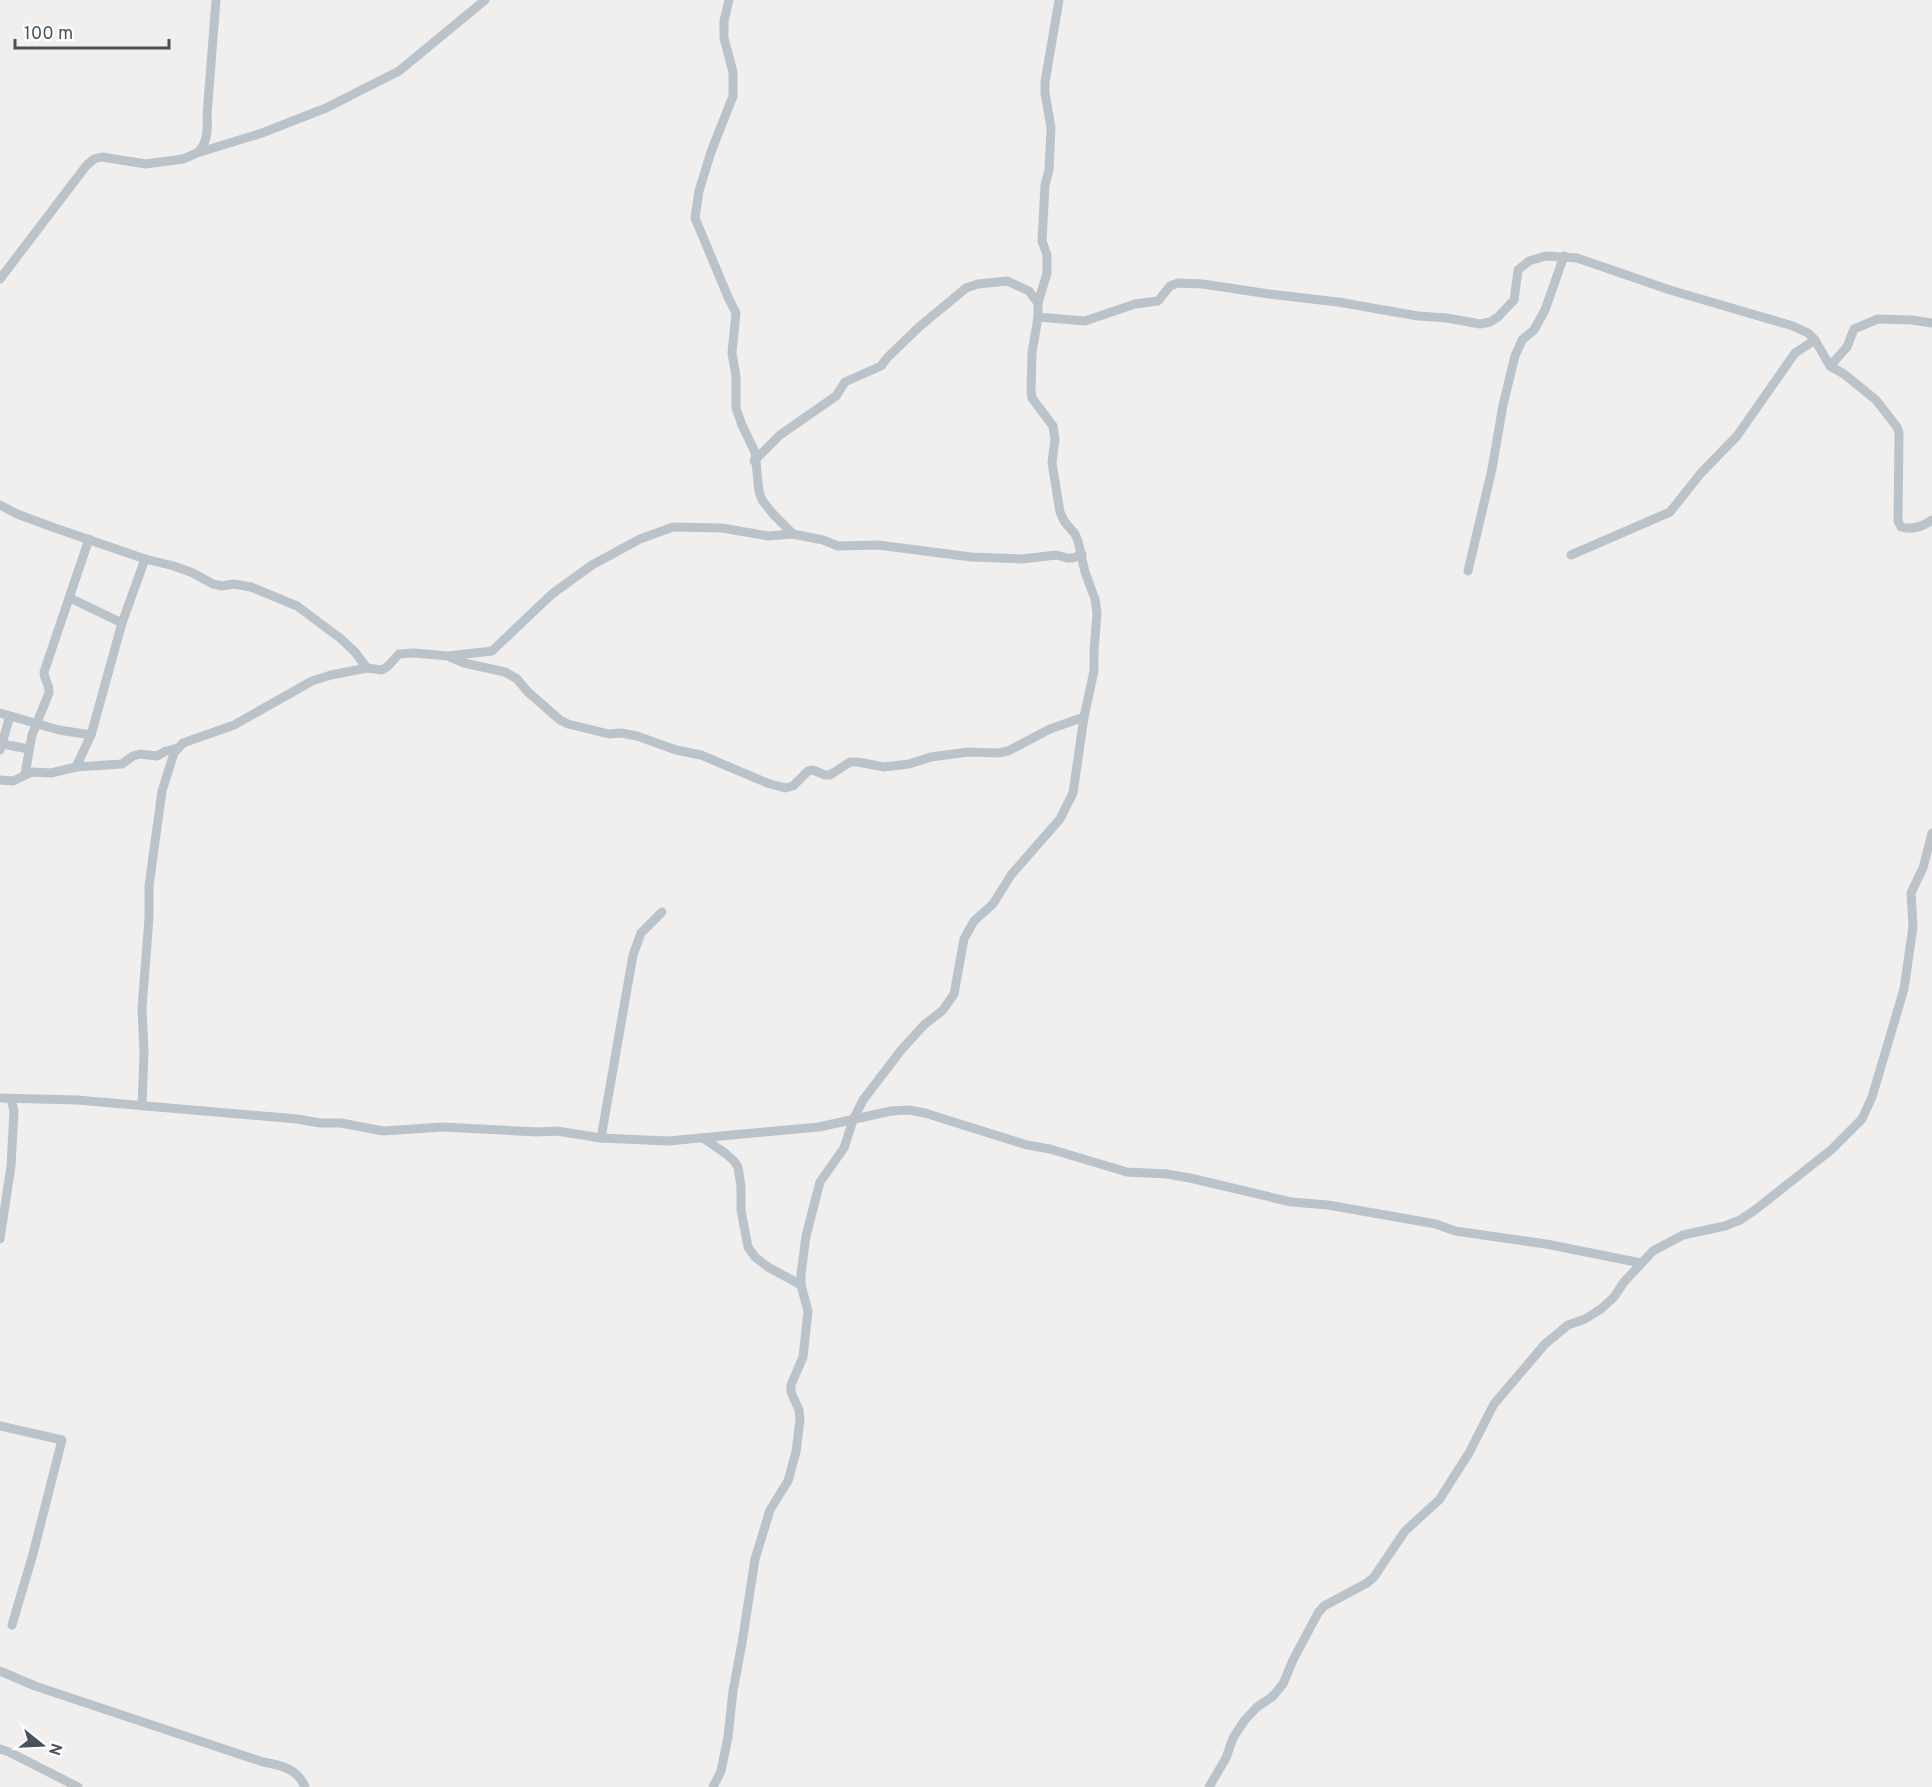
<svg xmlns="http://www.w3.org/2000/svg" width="1932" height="1787" font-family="Overpass,sans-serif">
<rect width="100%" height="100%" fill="#f1eeee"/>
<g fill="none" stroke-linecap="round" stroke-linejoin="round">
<g stroke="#bbc3ca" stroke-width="9">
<path d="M729 0 724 21V38L733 72V96L711 152 699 191 695 218 728 297 736 313 732 353 736 376V408L742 425 755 452 759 492 762 500 773 514 793 534"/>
<path d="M197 153C208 144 208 128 207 115L216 0"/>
<path d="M0 279 86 166 94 159 102 157 146 164 183 159 197 153 262 133 326 108 399 71 485 0"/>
<path d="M1038 317 1085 321 1135 304 1158 301 1170 286 1178 283 1203 284 1269 294 1338 302 1418 316 1447 318 1480 324 1490 322 1498 317 1514 300 1518 270 1529 261 1546 256 1577 258 1670 290 1793 326 1808 333 1815 340 1830 366 1844 374 1876 400 1897 427 1899 433 1898 521 1901 527C1912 530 1922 527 1932 520"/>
<path d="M1830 366 1847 347 1854 329 1878 319 1912 320 1932 323"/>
<path d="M754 461 780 435 836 396 845 382 881 366 887 358 919 327 966 288 978 284 1007 281 1029 291 1038 303"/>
<path d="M0 505 17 514 55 528 145 559 174 566 193 573 213 584 222 586 234 584 251 587 297 606 340 638 355 652 367 668"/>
<path d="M1571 555 1670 512 1701 473 1737 436 1795 353 1815 340"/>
<path d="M1468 571 1492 469 1503 405 1515 356 1522 340 1534 330 1545 310 1564 256"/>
<path d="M70 598 122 623"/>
<path d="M450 657 464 663 505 672 517 679 528 692 560 720 568 724 609 734 621 733 637 736 676 750 701 755 767 783 785 788 793 786 808 771 813 770 825 775H830L850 762H858L884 767 909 764 931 757 968 752 998 753 1008 751 1050 729 1084 717"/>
<path d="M0 713 59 730 91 735"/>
<path d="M2 744 29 749"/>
<path d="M0 750 10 716"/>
<path d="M76 767 91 735 122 623 145 559"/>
<path d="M25 774 32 735 49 693C50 684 44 680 44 672L89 539"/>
<path d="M0 780 13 781 32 772 51 773 76 767 122 764 133 756 140 754 157 756 166 751 178 748"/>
<path d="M0 1098 77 1100 297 1119 320 1123H341L383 1131 443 1127 537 1132 557 1131 601 1138 668 1141 819 1127 891 1111 909 1110 925 1113 1027 1145 1050 1149 1127 1172 1167 1174 1190 1178 1291 1202 1328 1205 1436 1224 1455 1231 1546 1244 1641 1263"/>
<path d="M142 1106 144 1052 142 1008 149 918V886L162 791 174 753 183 743 234 725 312 681 331 675 367 668 382 670 388 666 399 654 414 653 448 656 492 651 552 594 592 565 640 539 673 527 722 528 768 536 793 534 823 540 838 546 878 545 971 557 1022 559 1056 555 1067 558H1073L1082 554"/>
<path d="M601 1138 633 955 641 933 662 912"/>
<path d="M703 1138 725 1153 734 1161 738 1167 741 1186V1210L748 1247 755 1257 768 1267 801 1285"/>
<path d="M0 1239 11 1166 14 1111 11 1099"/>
<path d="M0 1426 62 1440 33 1554 12 1625"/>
<path d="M0 1671 35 1686 263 1762C281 1765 298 1769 305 1787"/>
<path d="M0 1749 9 1752 78 1787"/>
<path d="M713 1787 721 1771 728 1737 733 1691 742 1643 755 1559 770 1510 788 1481 796 1452 800 1420 799 1410 791 1392V1385L803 1357 808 1311 801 1285V1274L806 1236 820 1182 844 1148 853 1120 863 1100 902 1049 924 1025 943 1010 954 994 964 939 974 921 993 904 1011 875 1060 819 1073 793 1084 717 1094 671V651L1097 613 1095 599 1085 572 1078 541 1075 534 1064 521 1060 512 1052 463 1055 439 1053 426 1032 398 1031 391 1032 353 1038 317V303L1047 273V255L1042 241 1043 223 1045 185 1049 170 1051 128 1045 93V82L1059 0"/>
<path d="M1209 1787 1226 1758 1233 1738 1244 1721 1257 1707 1272 1697 1283 1684 1293 1660 1318 1613 1324 1606 1367 1583 1374 1577 1405 1531 1439 1500 1469 1453 1494 1404 1545 1344 1568 1325 1585 1319 1601 1309 1614 1297 1624 1282 1653 1251 1683 1235 1725 1226 1740 1220 1755 1210 1831 1150 1862 1119 1872 1097 1904 989 1913 927 1911 893 1923 868 1932 833"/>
</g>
</g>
<g transform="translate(42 1745) rotate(108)" stroke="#ffffff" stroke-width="4.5" paint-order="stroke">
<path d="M0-4.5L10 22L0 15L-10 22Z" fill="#48525a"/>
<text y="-9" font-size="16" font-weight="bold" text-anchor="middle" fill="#48525a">N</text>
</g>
<path d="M15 39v9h154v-9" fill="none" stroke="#48525a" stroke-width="3"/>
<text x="24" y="39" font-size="18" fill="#48525a" stroke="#ffffff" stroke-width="4.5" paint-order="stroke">100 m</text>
</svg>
